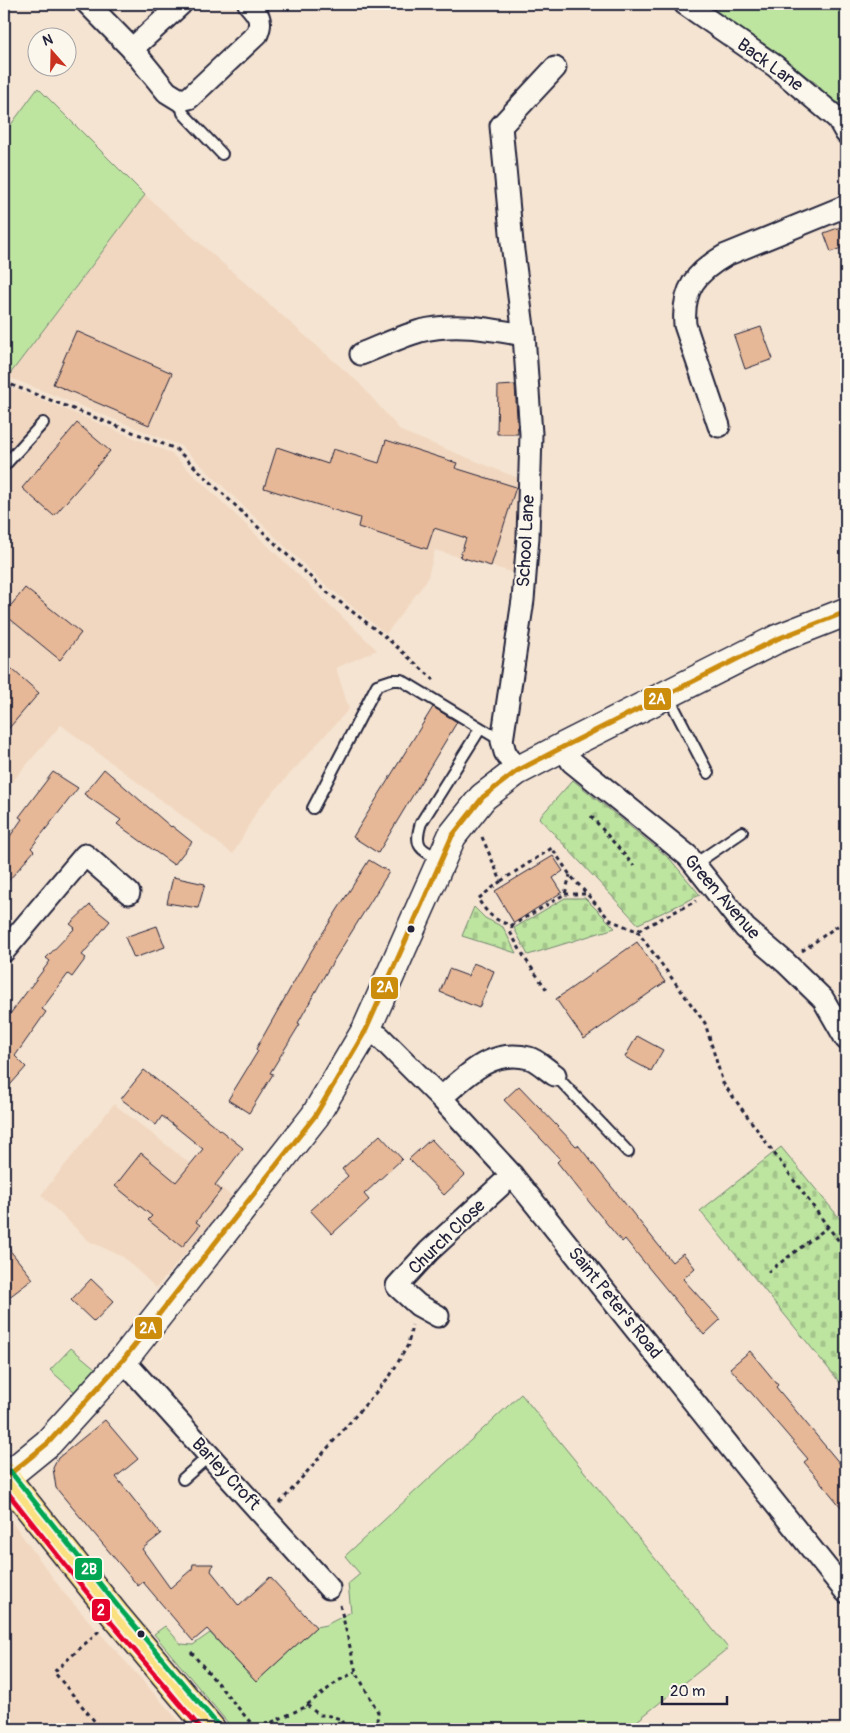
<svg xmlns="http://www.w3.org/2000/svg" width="850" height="1733" font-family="Pangolin,sans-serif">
<defs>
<pattern id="cemetery-stones" width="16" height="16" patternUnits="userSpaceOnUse" patternTransform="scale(1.25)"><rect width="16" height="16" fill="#bee5a0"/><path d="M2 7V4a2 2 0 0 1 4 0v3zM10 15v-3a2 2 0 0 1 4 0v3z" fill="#a3c48b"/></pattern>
</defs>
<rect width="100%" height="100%" fill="#f5e4d2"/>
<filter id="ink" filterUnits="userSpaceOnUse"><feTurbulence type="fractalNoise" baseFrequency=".02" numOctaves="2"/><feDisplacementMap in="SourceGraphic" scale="10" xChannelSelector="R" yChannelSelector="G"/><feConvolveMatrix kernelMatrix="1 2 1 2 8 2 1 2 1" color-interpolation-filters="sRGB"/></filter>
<g filter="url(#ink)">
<g fill="#f1d7c0">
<path d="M145 195 359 383 401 431 523 480 519 574 435 550 427 580 386 634 321 581 181 446 8 377Z"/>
<path d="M4 387 18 390 171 453 377 650 336 668 349 709 258 809 233 854 61 725 4 791Z"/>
<path d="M114 1104 233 1197 156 1288 123 1257 89 1241 41 1195Z"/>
<path d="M4 1511 64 1593 186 1729H4Z"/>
</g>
<g fill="#bee5a0" stroke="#70846e">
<path d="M703 4H846V104L831 101 817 84 774 52Z"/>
<path d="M38 88 145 195 4 382V134Z"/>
<path d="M71 1348 96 1369 75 1392 50 1370Z"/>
<path d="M521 1394 728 1648 627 1729H233L154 1634 165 1626 181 1644 193 1645 210 1633 256 1682 316 1627 326 1625 351 1612 348 1584 360 1574 345 1556Z"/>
</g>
<g fill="url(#cemetery-stones)" stroke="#70846e">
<path d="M573 780 670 859 700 895 638 924 539 818Z"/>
<path d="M565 898H585L615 928 528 955 514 928Z"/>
<path d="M474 907 485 918 503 927 516 953 462 936Z"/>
<path d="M781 1147 846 1226V1390L700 1211Z"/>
</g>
<g fill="#e7b897" stroke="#22223b">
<path d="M846 225V246L831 252 824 233Z"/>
<path d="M761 327 773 359 745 369 734 336Z"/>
<path d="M76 331 172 373 149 425 53 384Z"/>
<path d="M515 385 518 434H497L498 386Z"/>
<path d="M77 423 110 451 54 516 22 488Z"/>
<path d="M386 440 457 463 455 468 516 487 491 566 460 557 466 538 434 528 427 549 358 527 360 518 264 488 277 447 328 464 333 449 379 463Z"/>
<path d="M25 588 81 633 60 660 4 614Z"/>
<path d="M4 662 39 693 4 734Z"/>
<path d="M433 707 457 722 378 853 353 837Z"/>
<path d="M104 769 171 827 172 826 192 842 174 865 117 824 121 820 84 794Z"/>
<path d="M53 772 78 788 31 848 34 851 4 886V845L22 819 19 817Z"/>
<path d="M553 856 563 871 553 878 562 892 514 923 495 891Z"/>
<path d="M369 860 389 872 326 973 298 1023 300 1024 270 1073 273 1074 249 1113 228 1100 258 1051 256 1049 312 950Z"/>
<path d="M173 877 205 884 198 908 167 903Z"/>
<path d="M90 905 110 921 82 955 86 958 72 977 68 974 42 1009 46 1012 15 1056 26 1067 4 1092V1022L50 961 46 958 75 928 70 924Z"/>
<path d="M157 926 165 947 134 958 125 937Z"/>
<path d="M637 942 665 982 584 1039 556 999Z"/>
<path d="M473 963 494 971 479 1008 440 992 449 969 468 976Z"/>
<path d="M637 1036 663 1050 651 1071 625 1057Z"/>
<path d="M144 1070 243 1148 215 1185 221 1190 196 1222 200 1225 182 1247 148 1220 152 1216 115 1186 141 1153 176 1182 203 1149 162 1116 156 1125 121 1099Z"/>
<path d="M519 1086 576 1146 578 1145 672 1262 683 1253 695 1268 683 1279 720 1320 704 1335 625 1239 622 1242 594 1208 557 1162 560 1159 504 1100Z"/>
<path d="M380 1135 402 1159 364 1194 369 1200 332 1234 310 1210 348 1176 342 1169Z"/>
<path d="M431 1139 465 1175 444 1195 409 1159Z"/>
<path d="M4 1243 33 1279 4 1301Z"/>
<path d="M91 1279 114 1301 94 1322 71 1300Z"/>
<path d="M750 1351 778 1385 776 1387 846 1471V1513L804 1462 808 1459 730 1368Z"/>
<path d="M105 1420 138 1459 116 1477 161 1534 142 1549 170 1588 192 1569 193 1564H213L211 1571 239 1606 270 1577 316 1627 256 1682 207 1629 193 1641 143 1582 138 1586 56 1488 53 1468 58 1458Z"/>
</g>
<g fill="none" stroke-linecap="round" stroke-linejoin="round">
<defs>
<g id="lane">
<path d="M180 100 183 113 222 154"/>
<path d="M4 466 43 423"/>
<path d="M668 696 708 773"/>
<path d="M313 808 377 685 392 680H401L502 741"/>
<path d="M441 859C421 850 413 847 421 823L480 729"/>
<path d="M695 864 742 832"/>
<path d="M555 1075 628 1152"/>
<path d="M183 1479 209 1456"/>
</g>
<g id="street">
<path d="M88 4 132 49 167 92 180 100 189 98 257 34C263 20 258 14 249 4"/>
<path d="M685 4 775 66 838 119 846 133"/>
<path d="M132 49 181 4"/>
<path d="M361 354C381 346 400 337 420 331 455 322 490 329 524 335"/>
<path d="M719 426 685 325C682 289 696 272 726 255L846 206"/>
<path d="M563 747 572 762 688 856 745 928 786 963 823 999 846 1039"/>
<path d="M517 771 505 752 502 741 523 600 528 537 531 434 524 335 512 243 501 126 555 68"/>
<path d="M4 951 85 855 129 893"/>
<path d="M366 1030 380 1037 441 1098 512 1175 846 1592"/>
<path d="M441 1098C466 1076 491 1048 529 1058 537 1060 547 1070 555 1075"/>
<path d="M438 1316 418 1305 397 1286 429 1251 512 1175"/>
<path d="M123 1360 329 1588"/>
</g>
<path id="secondary" d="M5 1478 48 1443 123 1360 315 1116 366 1030 452 836 483 797 517 771 563 747 777 639 846 612"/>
<path id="primary" d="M4 1476 115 1615 211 1729"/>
</defs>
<use href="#lane" stroke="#22223b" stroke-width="14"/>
<use href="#street" stroke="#22223b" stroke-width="25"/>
<use href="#secondary" stroke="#22223b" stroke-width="31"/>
<use href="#primary" stroke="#22223b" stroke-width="31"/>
<g stroke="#22223b" stroke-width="3" stroke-dasharray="4 4" stroke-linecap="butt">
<path d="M843 96 846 81"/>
<path d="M4 382 176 449 323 589 389 640 434 680"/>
<path d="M591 816 634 866"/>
<path d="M482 837 501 881 552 848 570 875 610 920 637 931 696 901"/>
<path d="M501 881 478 899C488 915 496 922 513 925L565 894 570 875"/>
<path d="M565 894H586"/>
<path d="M513 925 510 932 526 960 547 990"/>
<path d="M637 931 705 1023 723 1083 828 1227"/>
<path d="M802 951 846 920"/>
<path d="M768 1272 828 1227 846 1250"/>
<path d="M280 1503 390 1376 408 1345 412 1325"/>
<path d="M340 1605 356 1672 378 1712 376 1729"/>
<path d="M99 1631 54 1672 101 1729"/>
<path d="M191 1652 256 1729"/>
<path d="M307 1705 319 1715H326L341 1719 345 1729"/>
<path d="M257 1729 303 1708 338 1681 355 1672"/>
</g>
<use href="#lane" stroke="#fbf7ec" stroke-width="10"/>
<use href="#street" stroke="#fbf7ec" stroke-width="21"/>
<use href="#secondary" stroke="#fbf7ec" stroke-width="28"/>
<use href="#primary" stroke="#fbe080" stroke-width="28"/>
<defs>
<path id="bus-1" d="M5 1478 48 1443 123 1360 315 1116 366 1030 452 836 483 797 517 771 563 747 777 639 846 612"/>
<path id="bus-2" d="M4 1488 109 1620 201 1729"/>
<path id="bus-3" d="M10 1471 121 1610 217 1724"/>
</defs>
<use href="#bus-1" stroke="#fbf7ec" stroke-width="9"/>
<use href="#bus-2" stroke="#fbf7ec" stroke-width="9"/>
<use href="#bus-3" stroke="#fbf7ec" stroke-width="9"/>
<use href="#bus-1" stroke="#cc8c0c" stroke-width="5"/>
<use href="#bus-2" stroke="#e4002b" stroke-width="5"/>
<use href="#bus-3" stroke="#00a651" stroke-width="5"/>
</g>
</g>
<g fill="#22223b" stroke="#fbf7ec" stroke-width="2">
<circle cx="411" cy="929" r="4.5"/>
<circle cx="141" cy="1634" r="4.5"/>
</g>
<g text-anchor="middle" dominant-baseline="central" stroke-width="4" stroke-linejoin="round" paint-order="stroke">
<g font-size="18" fill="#22223b" stroke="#fbf7ec">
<text transform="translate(770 65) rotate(36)">Back Lane</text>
<text transform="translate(526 541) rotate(-87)">School Lane</text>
<text transform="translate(722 897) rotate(49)">Green Avenue</text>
<text transform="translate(447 1237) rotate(-44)">Church Close</text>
<text transform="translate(615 1303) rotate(51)">Saint Peter's Road</text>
<text transform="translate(226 1474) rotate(47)">Barley Croft</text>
</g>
</g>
<g stroke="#fbf7ec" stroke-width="2">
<rect x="643" y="687" width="29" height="24" rx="5" fill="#cc8c0c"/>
<rect x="370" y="976" width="29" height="24" rx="5" fill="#cc8c0c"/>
<rect x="134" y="1316" width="29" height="24" rx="5" fill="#cc8c0c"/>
<rect x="74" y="1557" width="29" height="24" rx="5" fill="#00a651"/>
<rect x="91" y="1598" width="20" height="24" rx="5" fill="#e4002b"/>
</g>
<g font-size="14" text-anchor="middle" font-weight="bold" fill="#fff">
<text x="657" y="704">2A</text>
<text x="385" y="992">2A</text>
<text x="148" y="1333">2A</text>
<text x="89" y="1574">2B</text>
<text x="101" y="1615">2</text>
</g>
<rect width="850" height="1733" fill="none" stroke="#fbf7ec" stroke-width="20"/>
<rect x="10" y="10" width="830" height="1713" fill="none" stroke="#22223b" stroke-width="2" filter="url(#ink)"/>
<g transform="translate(52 52) rotate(340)"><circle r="24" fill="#fbf7ec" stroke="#a4a2a5"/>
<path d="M0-4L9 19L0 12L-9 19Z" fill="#c8321e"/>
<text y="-8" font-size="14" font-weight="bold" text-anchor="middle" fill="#22223b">N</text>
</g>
<path d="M662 1696v8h65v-8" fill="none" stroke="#22223b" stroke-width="2.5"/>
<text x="670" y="1696" font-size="15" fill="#22223b" stroke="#fbf7ec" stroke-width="4" paint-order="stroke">20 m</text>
</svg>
